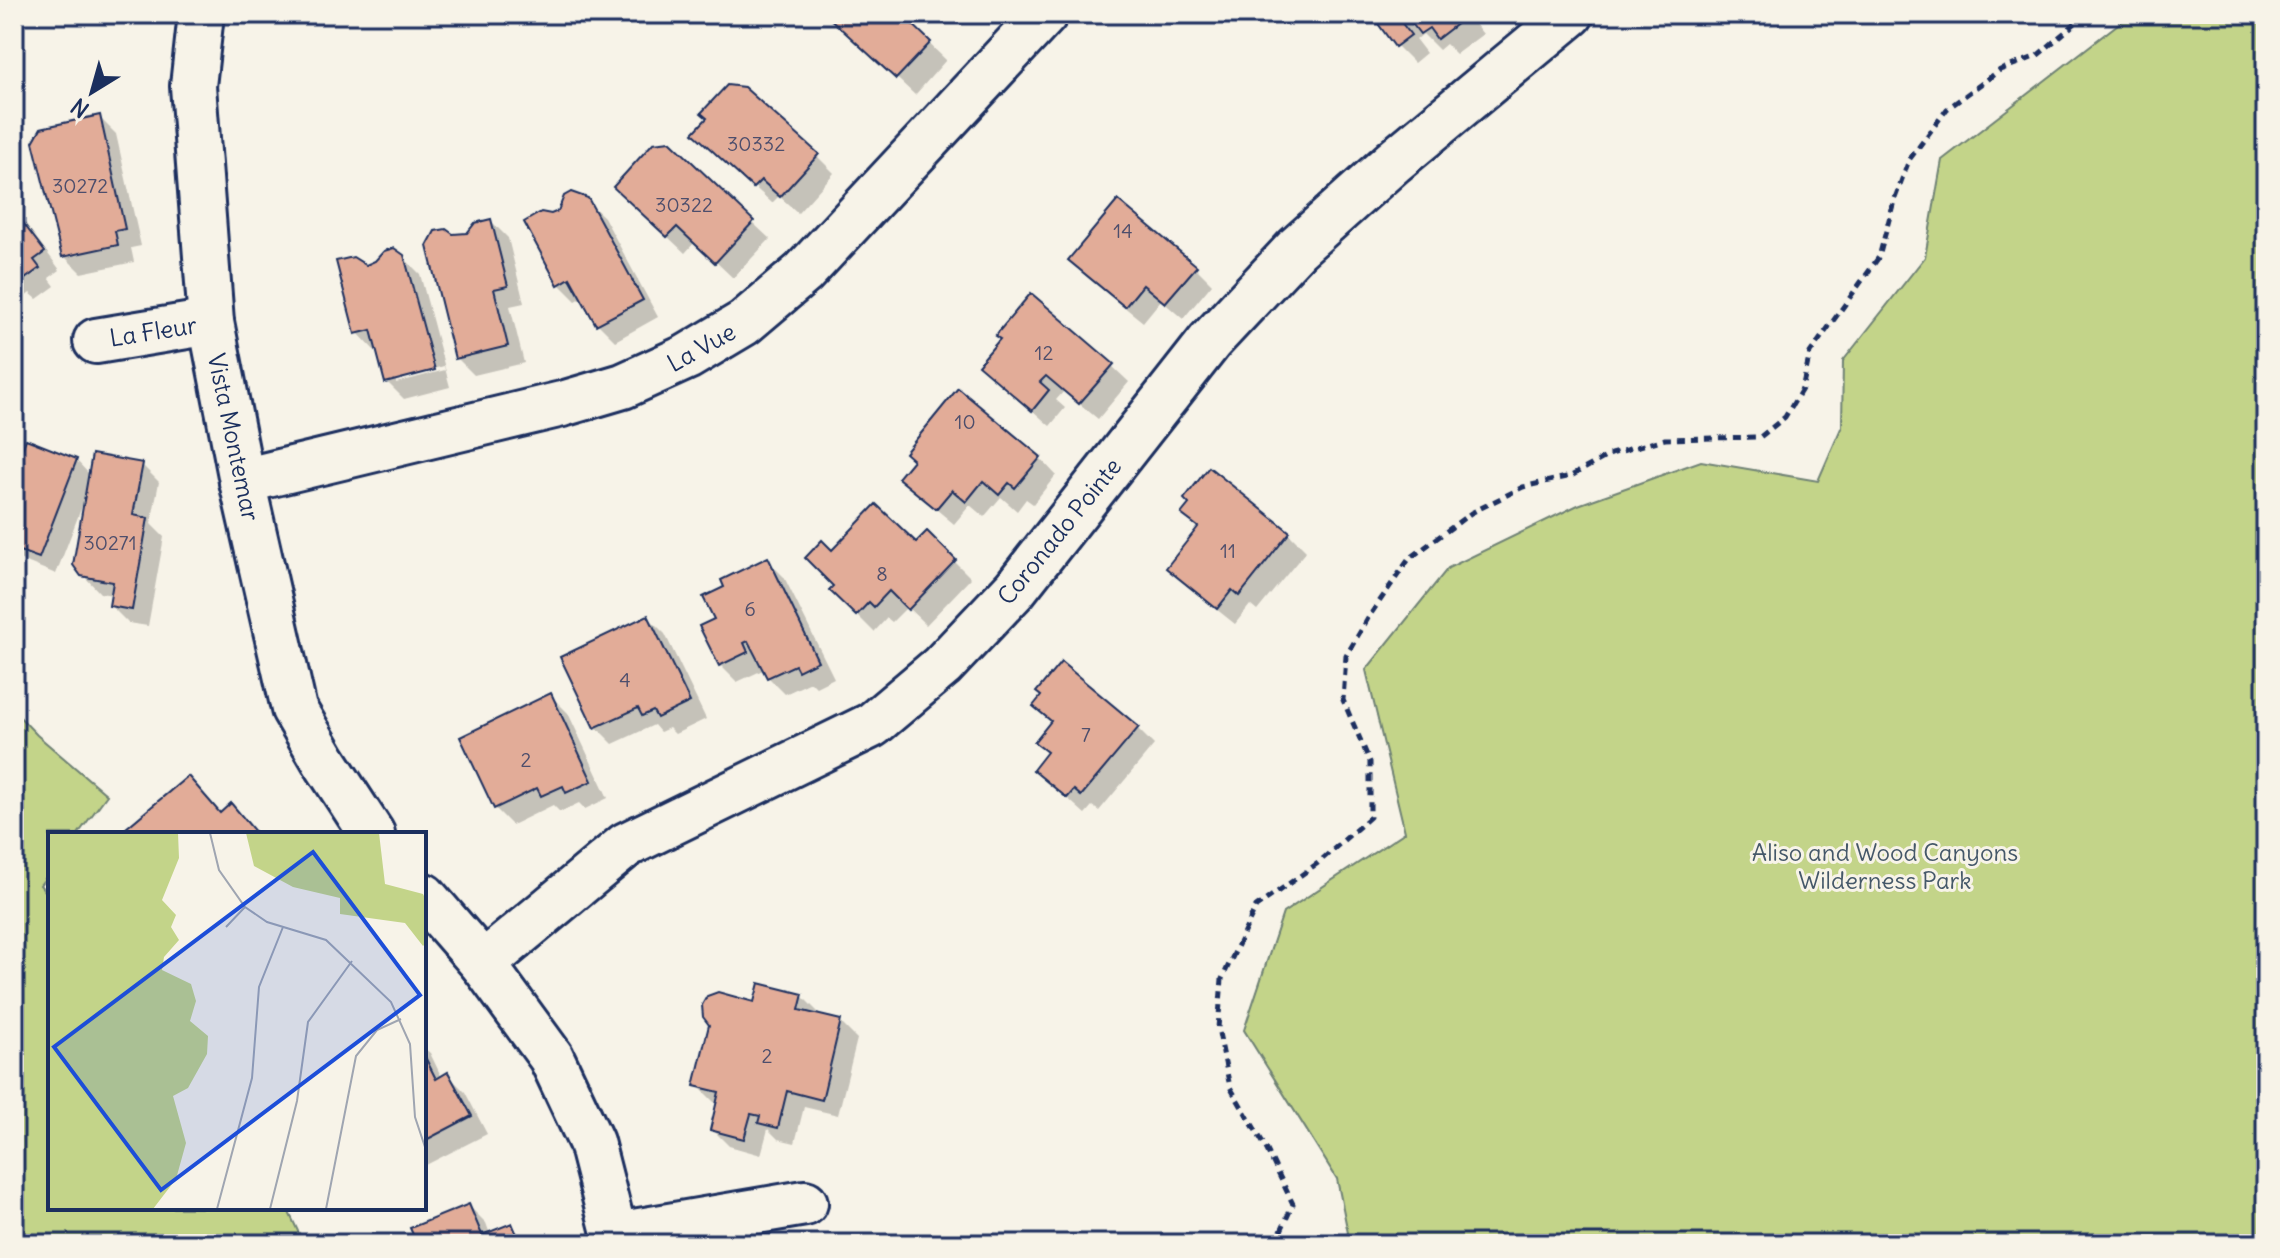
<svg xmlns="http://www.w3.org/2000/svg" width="2280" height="1258" font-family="Delius,sans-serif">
<rect width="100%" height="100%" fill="#f7f3e8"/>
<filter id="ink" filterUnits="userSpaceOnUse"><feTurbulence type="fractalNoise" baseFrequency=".0125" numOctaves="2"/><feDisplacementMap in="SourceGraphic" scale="16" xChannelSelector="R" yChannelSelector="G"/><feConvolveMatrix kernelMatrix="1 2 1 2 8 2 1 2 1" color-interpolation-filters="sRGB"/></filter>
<g filter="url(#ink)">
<g fill="#c3d489" stroke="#6f8274" stroke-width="2">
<path d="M2131 14H2266V1244H1337L1348 1233 1337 1179 1244 1030 1283 913 1405 832 1366 670 1448 568 1578 505 1701 461 1818 481 1842 426 1843 361 1925 257 1942 160Z"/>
<path d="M14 711 37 735 107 795 78 834H50V872L40 885 50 897V1208H287L304 1244H14Z"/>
</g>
<g fill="#0003" fill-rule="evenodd">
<path d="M828 14H920L923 17 913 28 946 60 915 95Z"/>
<path d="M976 14H989L983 20Z"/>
<path d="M1373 14H1467L1483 34 1456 54 1446 44 1439 50 1423 34 1416 40 1426 53 1414 63 1397 46Z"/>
<path d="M99 117 116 134 141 246 131 248 134 262 81 273 64 256Z"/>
<path d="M709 118 817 156 834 173 798 213 779 196 772 203 713 149Z"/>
<path d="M669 144 770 239 733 278 695 242 685 253 633 204Z"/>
<path d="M586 200 604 217 658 317 615 341 598 324 583 297 576 301 559 284 551 216Z"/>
<path d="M14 208 60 270 49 278 55 286 37 299 30 293 20 301 14 294Z"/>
<path d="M491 221 508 238 524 303 510 306 524 363 474 375 457 358 452 236 468 235Z"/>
<path d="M402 256 420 274 450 387 404 399 387 382 378 349 374 350 357 332 366 267ZM444 366 445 370 396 383V379Z"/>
<path d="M1071 260 1195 267 1212 284 1183 319 1161 300 1143 322 1087 277Z"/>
<path d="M981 365 1112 366 1129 382 1098 419 1064 391 1056 400 1065 408 1050 426Z"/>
<path d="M14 415 25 441 14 446Z"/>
<path d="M1040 458 1056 475 1033 504 1026 499 1017 511 1001 497 984 517 970 505 954 524 918 494 901 478Z"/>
<path d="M76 460 90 475 142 465 159 482 151 524 164 537 148 626 128 623 111 606 113 595 100 593 83 575 86 502 84 501 56 574 14 557V483Z"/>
<path d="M1209 470 1289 534 1306 551 1257 611 1250 605 1235 624 1186 585 1169 568 1200 529 1184 514Z"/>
<path d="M927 534 971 578 926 625 907 607 892 622 887 618 874 632 832 590 836 586 832 553 917 545Z"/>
<path d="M767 560 784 577 834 678 816 687 811 682 785 694 768 677 765 669 737 682 720 665 717 620 727 588Z"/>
<path d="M648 617 665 634 706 719 675 734 669 728 660 732 654 725 613 744 596 727 563 658Z"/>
<path d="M551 696 568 713 608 798 585 809 579 803 560 812 553 805 512 825 495 808Z"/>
<path d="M1053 722 1137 728 1154 745 1099 811 1092 806 1085 814 1036 770 1049 754Z"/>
<path d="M802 996 819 1013 818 1016 840 1022 857 1039 838 1115 804 1107 795 1143 778 1139 768 1129 761 1155 729 1146 712 1129 718 1103 714 1102 697 1085 756 1004Z"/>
<path d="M424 1048 430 1053 442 1078 448 1075 465 1092 487 1134 424 1166Z"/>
<path d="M469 1206 486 1223 490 1234 511 1225 529 1244H419Z"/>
</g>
<g fill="#e2ac98" stroke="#1b2f5e" stroke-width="2">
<path d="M825 14H896L901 18 903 15 931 42 896 79Z"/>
<path d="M1371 14H1466L1467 16 1437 39 1429 28 1420 34 1407 17 1401 22 1411 35 1395 47Z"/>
<path d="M727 85 744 87 819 154 780 197 761 180 753 188 693 133 707 118 701 113Z"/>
<path d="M100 115 125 229 115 231 118 245 62 257 33 142 41 128Z"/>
<path d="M670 141 754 221 715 263 677 227 667 237 613 187 653 143Z"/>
<path d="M571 192 588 198 643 300 596 325 570 278 558 285 524 222 541 212 551 214 558 211 564 196Z"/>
<path d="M1118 200 1197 266 1165 303 1143 285 1125 307 1068 260Z"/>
<path d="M14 211 45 252 34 260 40 268 18 284 14 278Z"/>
<path d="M491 219 508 286 494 289 508 346 455 359 427 246 435 231 446 229 453 234 467 233 475 223Z"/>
<path d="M394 248 404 255 435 370 385 383 371 330 355 334 336 261 353 257 366 265 375 261 384 251Z"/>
<path d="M1031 293 1114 364 1079 404 1046 376 1040 382 1049 390 1032 411 978 365 1000 339 995 336Z"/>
<path d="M958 388 1041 457 1015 488 1009 483 999 495 983 481 966 502 952 490 936 509 898 478 913 460 905 453Z"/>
<path d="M26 439 77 459 39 558 14 549V481L18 474 14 471Z"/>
<path d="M92 454 143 463 133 515 148 518 132 610 109 606 113 582 81 576 73 565Z"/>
<path d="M1209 467 1290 532 1239 596 1232 590 1217 609 1166 568 1198 527 1181 514 1189 504 1184 499Z"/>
<path d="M876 504 916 542 927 531 956 560 908 610 889 591 874 607 869 602 856 616 829 590 833 586 805 558 822 540 832 550Z"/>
<path d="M768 557 818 661 798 671 795 665 767 678 748 641 744 643 748 652 719 666 699 626 714 619 703 597 724 587 721 580Z"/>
<path d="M648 615 690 702 657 718 653 711 642 716 638 708 594 728 560 657Z"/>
<path d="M1061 662 1139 727 1081 796 1074 790 1067 798 1033 770 1047 752 1034 742 1051 721 1033 706 1041 696 1036 692Z"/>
<path d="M551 693 592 781 566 793 563 786 541 796 537 788 494 809 460 737Z"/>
<path d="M188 776 220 813 231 803 257 834H129L125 829Z"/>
<path d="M759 983 803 994 799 1010 841 1020 822 1100 787 1091 778 1128 758 1123 760 1116 751 1114 744 1139 710 1130 719 1092 694 1086 709 1025 703 1017 702 1005 707 996 718 992 754 1002Z"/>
<path d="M424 1055 436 1079 448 1072 472 1116 424 1141Z"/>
<path d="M469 1204 482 1235 512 1223 521 1244H417L410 1228Z"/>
</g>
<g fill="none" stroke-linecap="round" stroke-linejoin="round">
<defs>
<g id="minor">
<path d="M201 14 193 86 211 322 242 481 294 709 325 762 372 834"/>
<path d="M96 341 211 322"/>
<path d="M242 481 562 404 623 386 687 357 744 323 803 273 1045 14"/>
<path d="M424 896 483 964 551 1057 591 1142 617 1244"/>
<path d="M483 964 626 845 872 725 942 666 1015 589 1210 341 1297 248 1393 162 1571 14"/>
<path d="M616 1235 805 1203"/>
</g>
</defs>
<use href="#minor" stroke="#1b2f5e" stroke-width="50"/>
<path stroke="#1b2f5e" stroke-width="5" stroke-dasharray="8 6" stroke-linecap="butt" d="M1275 1244 1293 1204 1265 1146 1230 1087 1218 1028 1222 979 1256 907 1318 863 1370 817V762L1343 700 1346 656 1370 615 1409 559 1471 513 1523 487 1571 476 1611 454 1665 439 1760 437 1785 417 1802 389 1810 353 1879 257 1894 201 1909 160 1947 109 2000 70 2037 56 2086 14"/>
<use href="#minor" stroke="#f7f3e8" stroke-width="44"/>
</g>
</g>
<g text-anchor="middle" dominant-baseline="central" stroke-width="6" stroke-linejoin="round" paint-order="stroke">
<g font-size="20" fill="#4d4e6c">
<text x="756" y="143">30332</text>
<text x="80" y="185">30272</text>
<text x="684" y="204">30322</text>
<text x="1123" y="230">14</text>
<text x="1044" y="352">12</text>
<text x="965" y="421">10</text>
<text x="110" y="542">30271</text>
<text x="1228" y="550">11</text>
<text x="882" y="573">8</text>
<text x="750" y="608">6</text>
<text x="625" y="679">4</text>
<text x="1086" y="734">7</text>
<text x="526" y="759">2</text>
<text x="767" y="1055">2</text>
</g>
<g font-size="24" fill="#1b2f5e" stroke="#f7f3e8">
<text transform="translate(153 331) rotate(-9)">La Fleur</text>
<text transform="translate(701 347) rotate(-29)">La Vue</text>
<text transform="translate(234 437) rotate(78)">Vista Montemar</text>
<text transform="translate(1059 531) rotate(-51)">Coronado Pointe</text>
</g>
<g font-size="24" fill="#455869" stroke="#f7f3e8">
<text x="1885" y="852">Aliso and Wood Canyons<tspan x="1885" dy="28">Wilderness Park</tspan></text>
</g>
</g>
<g transform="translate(48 832)">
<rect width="378" height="378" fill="#f7f3e8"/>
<path d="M0 1H130L131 26 114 68 128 83 123 95 131 108 116 125 114 138 143 152 148 169 142 189 160 204 159 222 140 256 125 264 138 311 128 347 105 377H0ZM198 1H331L337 52 375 62 378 68V111L375 114 357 91 292 82V66L245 55 206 34Z" fill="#c3d489"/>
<path fill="none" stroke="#9fa5b1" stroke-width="2" d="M162 1 171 38 197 75 219 90 278 108 343 170 362 212 367 285 378 318M178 95 197 75M169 377 204 246 211 155 235 95M222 377 249 269 260 190 304 129M278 377 308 224 329 198 353 187"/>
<path fill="#1d4ed8" fill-opacity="0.15" stroke="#1d4ed8" stroke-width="4" d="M265 20 372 163 113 358 6 215Z"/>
<rect width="378" height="378" fill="none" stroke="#1b2f5e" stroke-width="4"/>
</g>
<rect width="2280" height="1258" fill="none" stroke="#f7f3e8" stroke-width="48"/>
<rect x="24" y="24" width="2232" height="1210" fill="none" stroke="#1b2f5e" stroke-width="3" filter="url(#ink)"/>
<g transform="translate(92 92) rotate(217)" stroke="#f7f3e8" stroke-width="6" paint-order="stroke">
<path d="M0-6L14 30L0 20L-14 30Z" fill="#1b2f5e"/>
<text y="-12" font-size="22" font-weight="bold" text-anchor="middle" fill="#1b2f5e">N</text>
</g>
</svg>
